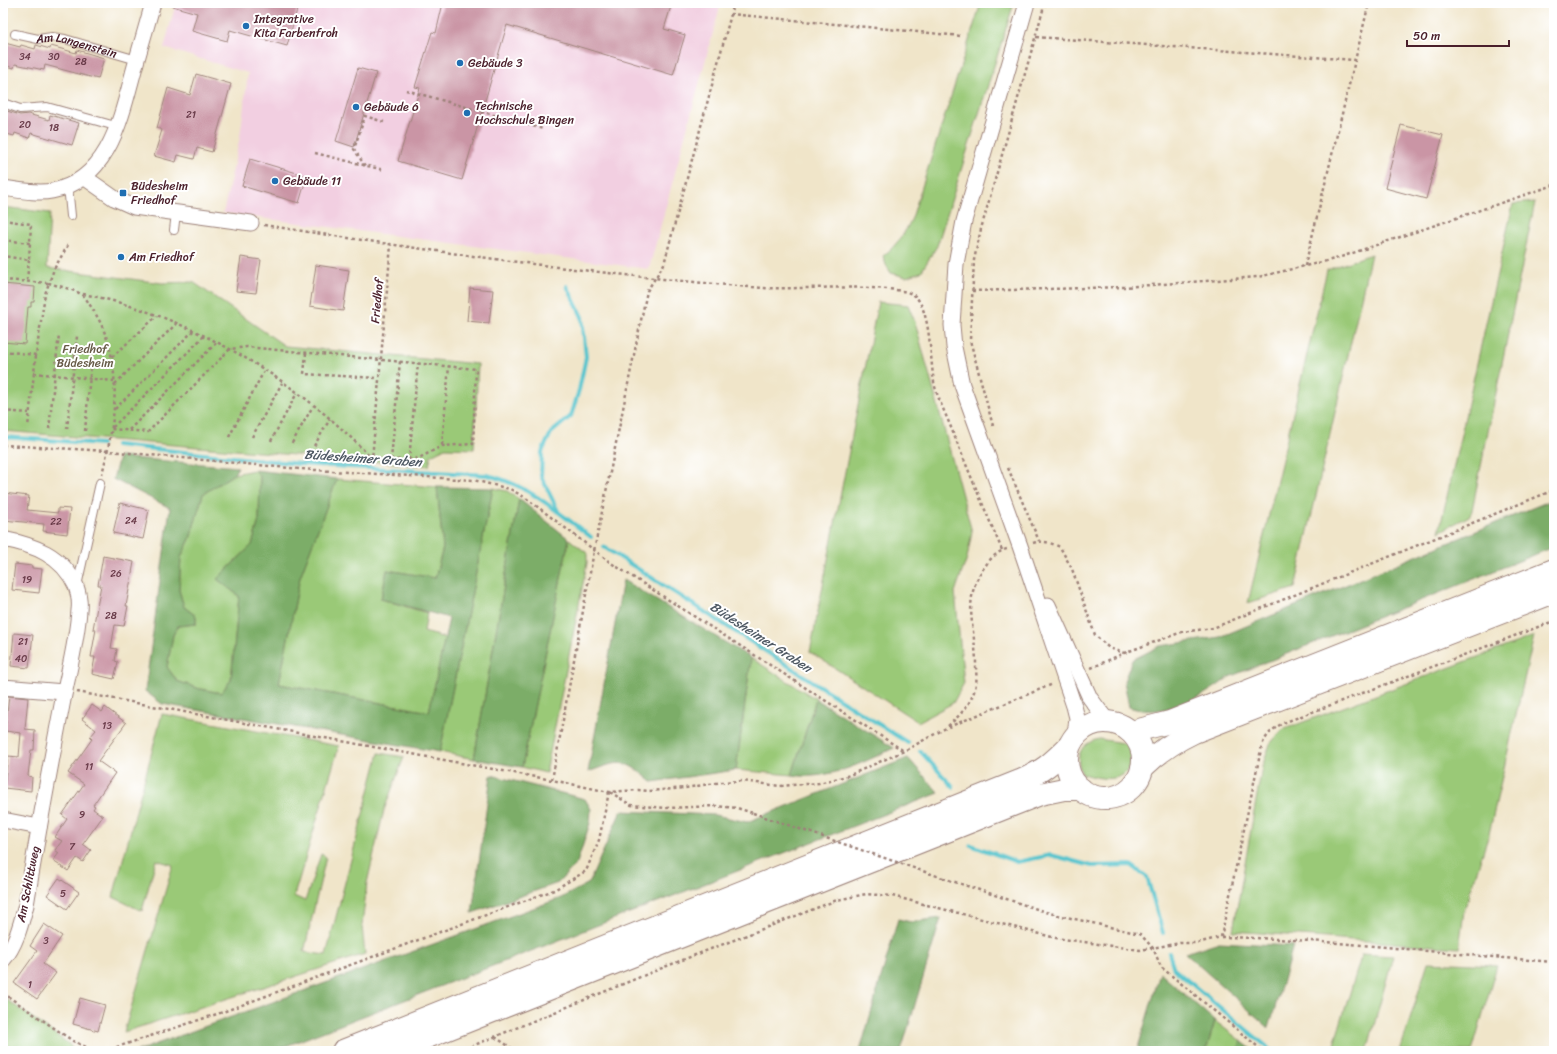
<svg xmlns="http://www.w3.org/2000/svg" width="1557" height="1054" font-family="Sriracha,sans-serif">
<rect width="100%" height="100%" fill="#fff"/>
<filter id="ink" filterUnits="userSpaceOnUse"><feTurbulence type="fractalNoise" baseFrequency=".025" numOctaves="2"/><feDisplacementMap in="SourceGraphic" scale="8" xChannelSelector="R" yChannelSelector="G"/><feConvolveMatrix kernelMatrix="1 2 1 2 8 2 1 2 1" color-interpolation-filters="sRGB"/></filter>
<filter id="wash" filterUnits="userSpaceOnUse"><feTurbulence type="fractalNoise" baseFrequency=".012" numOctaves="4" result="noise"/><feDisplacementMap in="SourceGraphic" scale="16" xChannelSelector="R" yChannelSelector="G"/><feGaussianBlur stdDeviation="0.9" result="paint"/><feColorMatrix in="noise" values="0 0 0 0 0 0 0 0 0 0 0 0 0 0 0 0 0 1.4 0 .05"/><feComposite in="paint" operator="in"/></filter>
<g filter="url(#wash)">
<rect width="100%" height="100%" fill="#f0e5c9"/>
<path fill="#f2cfe1" d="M176 3H721L649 269 223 213 240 137 248 73 164 48Z"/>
<g fill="#9ac977" stroke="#727451">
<path d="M981 3H1014L937 246 921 272 906 277 891 273 886 265 883 256C897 245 905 233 912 218Z"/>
<path d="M1535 202 1471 515 1439 532 1513 204Z"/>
<path d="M3 207 50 213 47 268 162 283 193 282 285 346 478 364 474 449 445 448 431 455 429 466 3 431Z"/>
<path d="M1371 254 1295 588 1248 603 1327 270Z"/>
<path d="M878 302 908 305 915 322 972 532 967 558 955 592 964 683 953 703 918 722 810 652Z"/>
<path d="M254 470 260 476 259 520 252 545 217 579 239 596 231 680 221 693 200 689 177 681 167 667 173 635 178 626 196 624V616L184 607 179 590 181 557 190 539 203 494 234 474Z"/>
<path d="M337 479 437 487 443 548 435 578 387 570 381 599 427 613 424 632 445 638 429 712 279 684 300 577Z"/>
<path d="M493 488 507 491 519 499 474 759 440 752Z"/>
<path d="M569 539 587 553V563L546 773 522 767Z"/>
<path d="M1534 636 1489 834 1464 911 1459 948 1233 931 1262 767 1270 744 1282 730Z"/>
<path d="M751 658 816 699 792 775 736 770Z"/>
<path d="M162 714 339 746 294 896 305 901 321 854 326 857 304 952 326 955 379 753 404 757 384 810 367 883 362 926 365 954 124 1032 173 865 156 860 142 911 113 897Z"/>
<path d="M1099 739 1129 744C1137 757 1130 776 1114 778 1104 780 1092 776 1082 774 1074 758 1080 743 1099 739Z"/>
<path d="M1362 954 1393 956 1367 1051H1332Z"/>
<path d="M1428 962 1497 965 1472 1051H1400Z"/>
<path d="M3 997 69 1044 74 1051H3Z"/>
<path d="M1215 1021 1241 1041 1238 1051H1206Z"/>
</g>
<g fill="#7bad68" stroke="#62664a">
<path d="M119 457 238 467 234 474 203 494 190 539 181 557 179 590 184 607 196 616V624L178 626 173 635 167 667 177 681 200 689 221 693 231 680 239 596 217 579 252 545 259 520 260 476 254 470 337 479 300 577 279 684 429 712 449 618 381 599 387 570 435 578 443 548 437 487 493 488 440 752 162 704 145 691 170 508 113 479Z"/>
<path d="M519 499 569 539 522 767 474 759Z"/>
<path d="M1554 499V547L1229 677C1203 698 1163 719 1129 707L1124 681 1132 660 1160 646 1220 637Z"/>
<path d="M623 580 751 658 736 770 652 782C624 758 621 760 588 772Z"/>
<path d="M816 699 894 748C862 763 828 781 792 775Z"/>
<path d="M908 758 939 793 273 1051H137L561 898 589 883 621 811 715 815 747 822Z"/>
<path d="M491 775 585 799 591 809 590 823 577 863 558 883 472 913Z"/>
<path d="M941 918 901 1051H860L898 919 911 922Z"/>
<path d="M1219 942 1293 946 1269 1028 1185 953Z"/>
<path d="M1160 973 1215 1021 1206 1051H1137Z"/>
<path d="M1241 1041 1254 1051H1238Z"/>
</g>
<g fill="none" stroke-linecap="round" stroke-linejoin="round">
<g stroke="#58c5ce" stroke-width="4">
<path d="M3 437 102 444"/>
<path d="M116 445 301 464 487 475C527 484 559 513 591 537"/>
<path d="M558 511 541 476 542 452 551 433 571 416 579 390 586 357 582 317 567 286"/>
<path d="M604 547 908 743"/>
<path d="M920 751 953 787"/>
<path d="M971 845 1017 862 1051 855 1092 866 1131 865 1147 877 1163 933"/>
<path d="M1169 953 1174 969 1272 1051"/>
</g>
</g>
<g id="blocks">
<g fill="#ca95a5">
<path d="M173 3H286L298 6 287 46 230 30 227 41 192 31 197 13 172 6Z"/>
<path d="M443 3H672L664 29 685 35 673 75 507 25 462 180 398 161 420 88 415 87 432 32 436 33Z"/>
<path d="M5 43 20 47 21 45 35 49 36 45 50 49 51 46 76 53 77 50 104 58 98 79 45 65 44 70 15 64 14 68 3 65Z"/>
<path d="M358 68 376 73 354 147 336 141Z"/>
<path d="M196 74 231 84 212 152 197 148 194 159 178 155 176 162 154 156 162 130 157 128 168 88 190 95Z"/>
<path d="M7 111 20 115 28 114 49 120 50 115 79 123 72 145 31 133 29 138 15 133 14 136 3 133V114H6Z"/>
<path d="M1401 125 1443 135 1426 199 1385 188Z"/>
<path d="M250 159 307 176 299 203 242 186Z"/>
<path d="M241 257 261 260 256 293 236 291Z"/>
<path d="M316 265 349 270 343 311 310 306Z"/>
<path d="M3 284 35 287 34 302H31V307H28L25 344 3 342 5 305H3Z"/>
<path d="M470 288 493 290 489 323 467 321Z"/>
<path d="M3 493 29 496 27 510 58 513V508L70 509 67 534 43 531 44 524 3 520Z"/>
<path d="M120 503 149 510 143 539 113 533Z"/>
<path d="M103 556 134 562 126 606H128L124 626 115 625 111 648 117 649 115 661 118 662 114 679 92 674 95 657H91L96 629H93L101 585H98Z"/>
<path d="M15 564 32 566V568L42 569 39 593 12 590Z"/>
<path d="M14 633 33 635 29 668 11 666Z"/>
<path d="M9 696 28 698 25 729 35 730 34 750H31L28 776 32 777 31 791 4 788 8 756 19 757 21 733 5 731Z"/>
<path d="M92 705 102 712 105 707 126 723 98 761 115 773 93 805 95 806 93 809 103 816 83 844 91 850 83 862 77 858 68 871 53 861 59 853 55 850 62 841 55 837 67 819 62 815 84 784 68 773 92 739 90 737 96 730 82 719Z"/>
<path d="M59 878 79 892 67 909 47 895Z"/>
<path d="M44 924 62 936 43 964 56 973 37 999 14 983 37 951 30 946Z"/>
<path d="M80 998 105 1005 98 1031 73 1024Z"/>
</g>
</g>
</g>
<g filter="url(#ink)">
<use href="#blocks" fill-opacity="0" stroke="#9d827a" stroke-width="1"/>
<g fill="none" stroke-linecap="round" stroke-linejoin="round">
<defs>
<g id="lane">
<path id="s1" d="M15 34 38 39 52 37 65 39 137 60"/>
<path d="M3 103 20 109 47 107 119 127"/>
<path d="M68 186 71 216"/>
<path d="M174 230 176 213"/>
<path d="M77 586 100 483"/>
</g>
<g id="street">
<path d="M1027 3 964 221 956 264 952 325 954 347 962 385 1020 546 1074 706 1077 718 1075 735"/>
<path d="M84 177 114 198 134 207 251 223"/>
<path d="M3 188C18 190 37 194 52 191 109 180 121 118 134 70 140 48 147 25 153 3"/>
<path d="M3 539C34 545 62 555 76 586 78 592 80 603 79 610 77 642 68 673 62 705 49 772 37 838 26 905 21 924 16 945 3 960"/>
<path d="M1048 605 1090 698 1108 722"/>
<path d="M3 687 64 692"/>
<path d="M3 820 39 827"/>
</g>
<g id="primary">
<circle cx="1105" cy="760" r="38"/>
<path d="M1131 732 1170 722 1554 570"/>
<path d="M1142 768C1158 752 1173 742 1194 732L1554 592"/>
<path d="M343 1051 1020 781C1043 771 1051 764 1069 746"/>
<path d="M392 1051 1040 794 1064 789H1081"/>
</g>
</defs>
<use href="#lane" stroke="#9d827a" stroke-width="10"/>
<use href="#street" stroke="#9d827a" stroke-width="17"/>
<use href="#primary" stroke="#9d827a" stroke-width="24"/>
<g stroke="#9d827a" stroke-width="2.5" stroke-dasharray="3 3" stroke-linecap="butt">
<path d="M730 14 961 36"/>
<path d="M1036 37 1355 60"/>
<path d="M406 90 543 129"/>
<path d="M315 153 384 170"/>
<path d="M365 166 354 149 365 116 384 122"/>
<path d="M3 220 31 224 29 260 3 256"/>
<path d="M264 225C430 251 596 275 763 288 790 290 900 282 915 296 931 311 930 360 934 382 937 398 946 414 952 430 968 470 985 510 1002 550"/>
<path d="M3 240 30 243"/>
<path d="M68 245 54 269 49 283C57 286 78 290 83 296 87 299 89 304 92 308 125 358 116 420 102 474"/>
<path d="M1305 266 1369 3"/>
<path d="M3 280 49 283 45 294 36 355 28 427"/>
<path d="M27 280 29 260"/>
<path d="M972 291 1124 287 1258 277 1335 259 1554 185"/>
<path d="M83 294C188 314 300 381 372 459L391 245"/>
<path d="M204 336 111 429 148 432 230 349 247 347 476 369 473 444 442 446 421 457 409 460 372 459"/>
<path d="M3 351 36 355"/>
<path d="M306 353 304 374 378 378"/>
<path d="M112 357 157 316"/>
<path d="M34 373 114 381"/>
<path d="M115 384 176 324"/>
<path d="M115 409 193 331"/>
<path d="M3 411 29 413"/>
<path d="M993 426 970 340 974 260 981 229 1045 3"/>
<path d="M49 429 59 334"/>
<path d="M67 429 77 336"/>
<path d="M129 430 217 342"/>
<path d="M85 431 92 353"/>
<path d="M229 437 264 371"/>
<path d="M252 437 282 383"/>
<path d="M271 441 297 393"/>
<path d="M292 443 313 406"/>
<path d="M3 445 108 451 300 469 473 480 510 489 526 498 611 563 904 751"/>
<path d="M442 445 449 366"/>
<path d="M314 446 330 419"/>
<path d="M391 460 400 361"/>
<path d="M409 460 418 363"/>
<path d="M1008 468 1039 541"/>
<path d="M1033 543C1043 540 1051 543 1060 547L1072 569 1095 635 1109 648 1124 653"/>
<path d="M1091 668 1124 653 1182 632 1213 628 1554 490"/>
<path d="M77 692 552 780 609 792 638 790 649 791 685 788 722 782 742 781 780 786 819 783 850 775 904 751 946 728 1053 684"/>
<path d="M948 726C962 713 972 704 976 684 977 678 976 671 976 665 976 628 960 598 986 565 991 558 998 551 1007 549"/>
<path d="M552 780 594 551 647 291 664 264 734 3"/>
<path d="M610 792 631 805 666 808 716 806 737 808 753 813"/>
<path d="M943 878 1049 913 1140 934 1153 948 1161 967 1263 1051"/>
<path d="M1221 937C1332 939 1443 954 1554 962"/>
<path d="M3 993 73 1041 95 1051"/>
<path d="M495 1037 516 1051"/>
<path d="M105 1051 220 1013 554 890 586 871 599 840 609 792"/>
<path d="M460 1051 667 966 837 900 866 894 892 896 1056 938 1140 950 1180 943H1197L1221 937 1262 745C1267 734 1273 729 1283 723L1554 621"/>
</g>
<use href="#lane" stroke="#fff" stroke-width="8"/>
<use href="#street" stroke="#fff" stroke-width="15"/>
<use href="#primary" stroke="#fff" stroke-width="22"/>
<path stroke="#9d827a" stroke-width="2.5" stroke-dasharray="3 3" stroke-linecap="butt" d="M753 813 943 878"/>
</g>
</g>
<g fill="#1f6fb2" stroke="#fff" stroke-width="1.5">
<circle cx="246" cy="26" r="4"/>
<circle cx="460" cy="63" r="4"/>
<circle cx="356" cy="107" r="4"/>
<circle cx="467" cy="113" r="4"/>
<circle cx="275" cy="181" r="4"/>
<rect x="119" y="189" width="8" height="8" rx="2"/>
<circle cx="121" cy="257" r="4"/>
</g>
<g text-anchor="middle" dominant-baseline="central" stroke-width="4" stroke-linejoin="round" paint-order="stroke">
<g font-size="10" fill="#6a3c4a">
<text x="25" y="57">34</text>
<text x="54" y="57">30</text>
<text x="81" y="62">28</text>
<text x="191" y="115">21</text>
<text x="25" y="125">20</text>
<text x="54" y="128">18</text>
<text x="131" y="521">24</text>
<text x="56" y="522">22</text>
<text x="116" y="574">26</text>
<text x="27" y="580">19</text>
<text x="111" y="616">28</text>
<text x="23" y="642">21</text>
<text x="21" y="659">40</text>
<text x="107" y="726">13</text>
<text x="89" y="767">11</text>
<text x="82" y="815">9</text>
<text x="72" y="847">7</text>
<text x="63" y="894">5</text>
<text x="46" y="941">3</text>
<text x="30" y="985">1</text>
</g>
<g font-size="12" fill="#4a1f2b" stroke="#fff" text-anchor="start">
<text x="254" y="19">Integrative<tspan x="254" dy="14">Kita Farbenfroh</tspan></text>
<text x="468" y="63">Gebäude 3</text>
<text x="475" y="106">Technische<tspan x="475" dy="14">Hochschule Bingen</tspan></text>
<text x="364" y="107">Gebäude 6</text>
<text x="283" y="181">Gebäude 11</text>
<text x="131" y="186">Büdesheim<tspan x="131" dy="14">Friedhof</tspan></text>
<text x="129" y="257">Am Friedhof</text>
</g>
<g font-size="12" fill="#4a1f2b" stroke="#fff">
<text stroke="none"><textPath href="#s1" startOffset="63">Am Langenstein</textPath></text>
<text transform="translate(377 301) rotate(-85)">Friedhof</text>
<text transform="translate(28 884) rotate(-79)">Am Schlittweg</text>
</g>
<g font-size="12" fill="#665a46" stroke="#fff">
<text x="85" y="349">Friedhof<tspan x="85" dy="14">Büdesheim</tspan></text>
</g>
<g font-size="13" font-style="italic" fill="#4f5964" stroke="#fff">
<text transform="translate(363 458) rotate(4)">Büdesheimer Graben</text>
<text transform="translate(761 637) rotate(33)">Büdesheimer Graben</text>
</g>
</g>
<rect width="1557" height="1054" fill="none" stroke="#fff" stroke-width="16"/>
<path d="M1407 40v6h102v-6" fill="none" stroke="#4a1f2b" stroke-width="2"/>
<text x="1413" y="40" font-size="12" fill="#4a1f2b" stroke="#ffffff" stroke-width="3" paint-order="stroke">50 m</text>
</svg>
